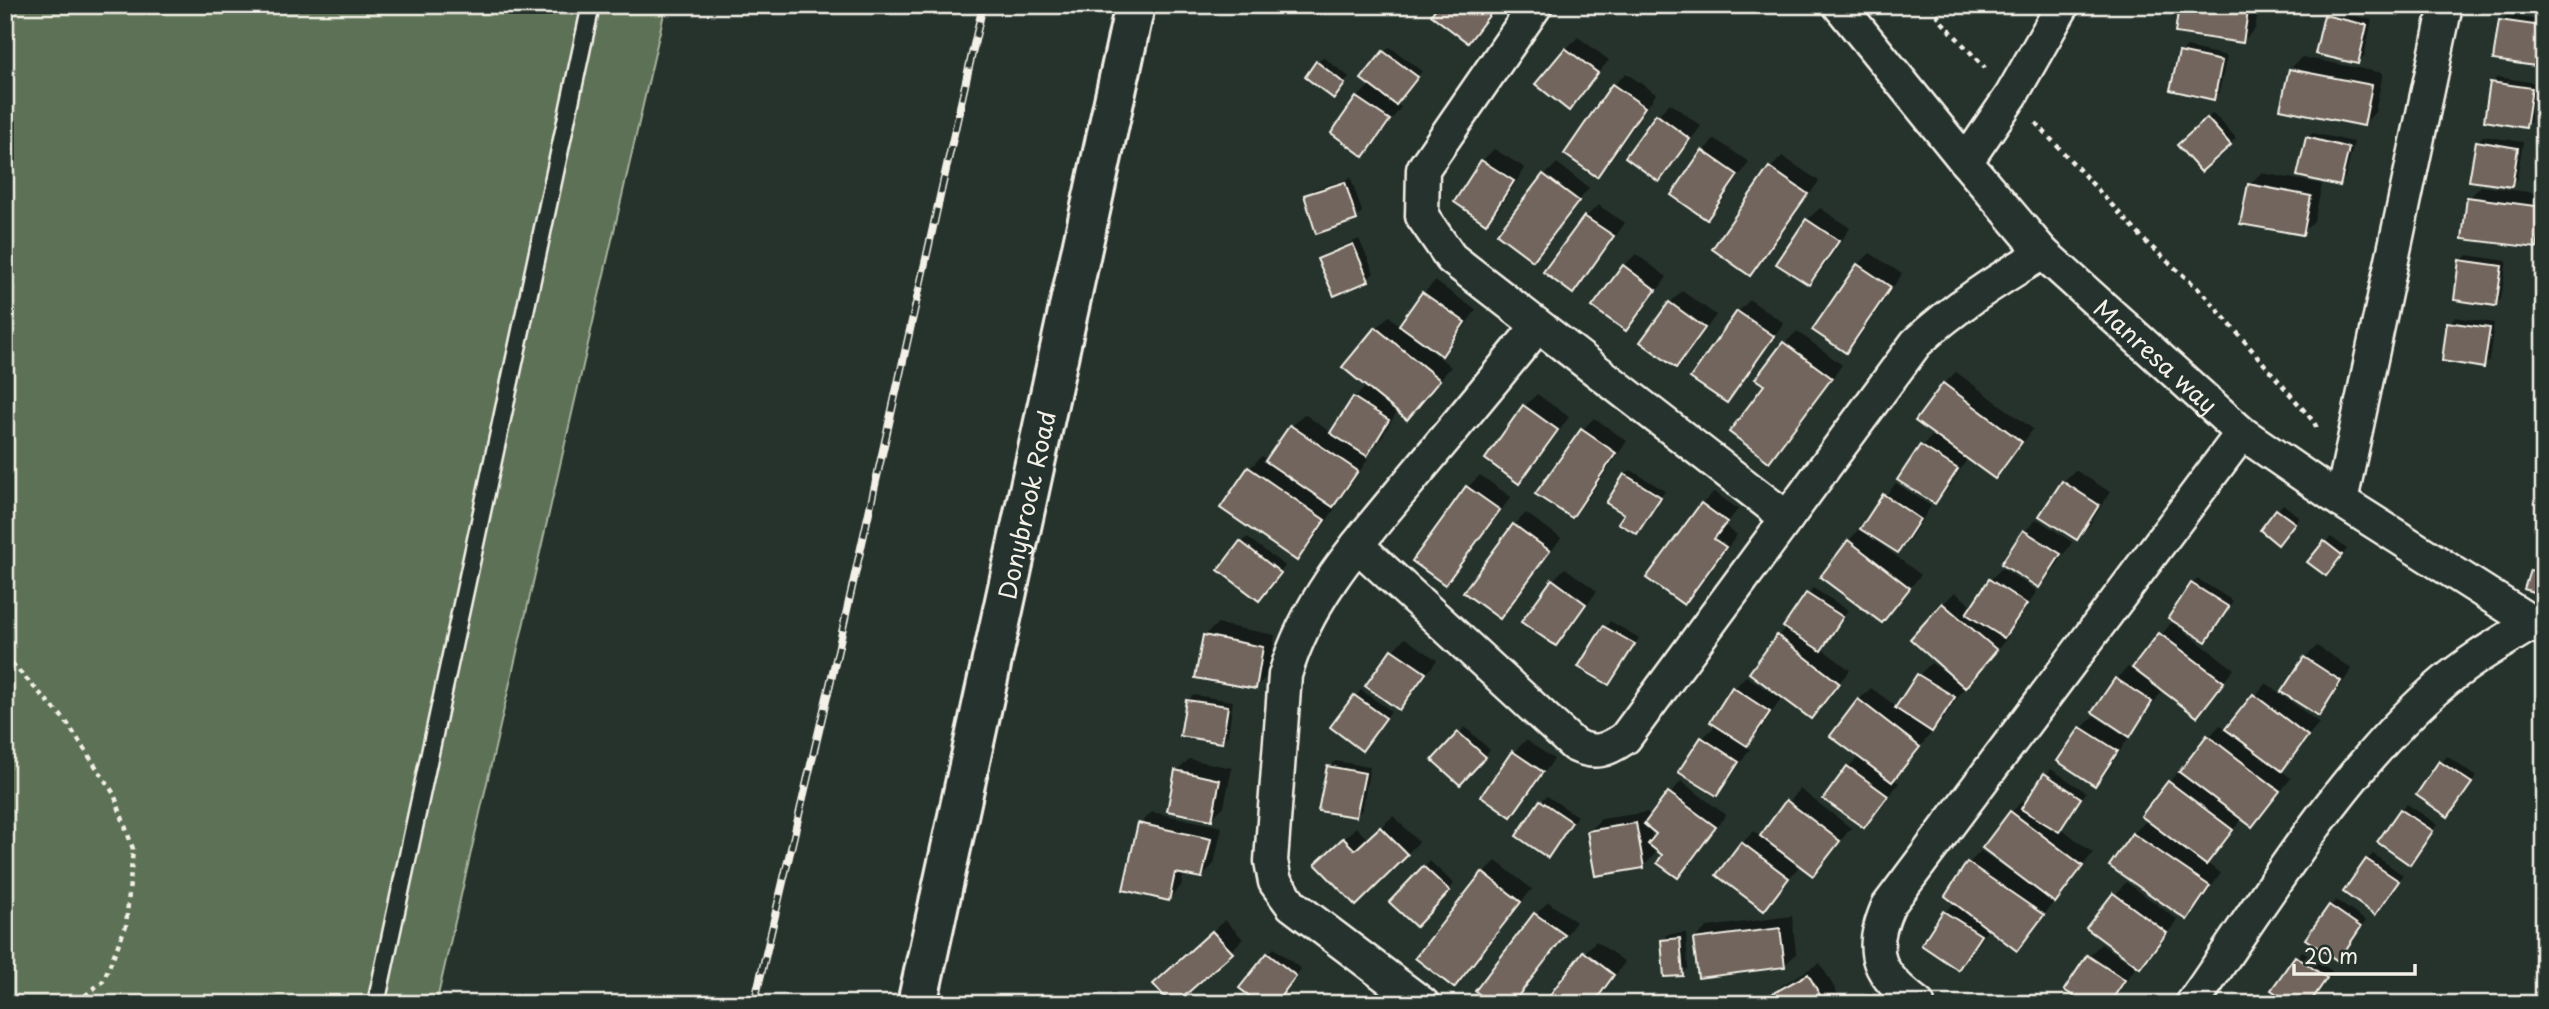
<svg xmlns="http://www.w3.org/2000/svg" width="2549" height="1009" font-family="'Playpen Sans',sans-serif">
<rect width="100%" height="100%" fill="#26332d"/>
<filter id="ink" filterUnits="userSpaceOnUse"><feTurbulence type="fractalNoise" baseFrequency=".0143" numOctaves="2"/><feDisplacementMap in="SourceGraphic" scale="14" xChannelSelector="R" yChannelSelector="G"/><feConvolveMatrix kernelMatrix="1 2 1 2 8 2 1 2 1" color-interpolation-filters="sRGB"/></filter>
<g filter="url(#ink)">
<path fill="#5c7155" stroke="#a8b19e" stroke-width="2" d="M5 5H666L436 1004H5Z"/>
<g fill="#0007" fill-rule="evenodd">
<path d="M2181 5H2259L2255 29 2243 41Z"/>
<path d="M2331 10 2372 20 2364 56 2358 62 2326 16Z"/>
<path d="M2507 15 2544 21 2542 58 2536 64 2501 21Z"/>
<path d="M1578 37 1609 60 1569 108 1566 49Z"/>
<path d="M1390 47 1422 71 1395 103 1401 107 1376 142 1364 155 1333 133 1357 98 1371 84 1384 52Z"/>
<path d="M2187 47 2227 56 2219 92 2214 98 2181 53Z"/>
<path d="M1323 57 1349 77 1339 91 1317 62Z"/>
<path d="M2302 57 2383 73 2375 112 2363 125 2290 69Z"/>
<path d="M1626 73 1656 94 1609 163 1597 175 1566 154 1614 85Z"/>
<path d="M2497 77 2537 83 2532 120 2526 126 2492 83Z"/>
<path d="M1670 103 1701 126 1671 167 1659 179 1658 115Z"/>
<path d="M2213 113 2236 138 2201 170 2179 145Z"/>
<path d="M2313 133 2354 142 2345 178 2339 184 2307 138Z"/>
<path d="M2483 136 2523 142 2517 179 2511 185 2477 142Z"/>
<path d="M1715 139 1749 162 1719 206 1707 218 1703 151Z"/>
<path d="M1494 149 1525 168 1498 210 1486 222 1482 161Z"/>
<path d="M1782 156 1819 181 1762 261 1750 274 1770 169Z"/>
<path d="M1557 163 1589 188 1532 258 1545 175Z"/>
<path d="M2261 173 2322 184 2314 221 2302 233 2249 185Z"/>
<path d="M1351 178 1362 212 1356 218 1306 196 1312 190Z"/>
<path d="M2481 186 2544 194V239L2536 247 2469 198Z"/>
<path d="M1598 205 1625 223 1585 279 1572 291 1546 272 1586 217Z"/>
<path d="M1820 208 1850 228 1821 271 1808 283 1807 220Z"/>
<path d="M1359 239 1374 273 1368 279 1335 294 1320 260 1325 254Z"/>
<path d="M1870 253 1902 274 1858 339 1846 351 1814 330 1858 265Z"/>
<path d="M1636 254 1667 277 1638 317 1626 329 1624 266Z"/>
<path d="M2467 255 2507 261 2501 299 2495 304 2461 261Z"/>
<path d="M1435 281 1476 310 1454 341 1442 353 1417 336 1416 338 1451 367 1407 417 1398 410 1379 442 1365 456 1368 459 1345 493 1333 505 1336 507 1309 547 1296 559 1222 508 1250 468 1262 456 1268 460 1292 426 1304 414 1332 433 1355 398 1367 385 1376 328 1389 316 1400 326 1423 294Z"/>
<path d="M1682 291 1716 315 1688 354 1676 366 1670 303Z"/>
<path d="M1750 300 1784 323 1739 388 1727 400 1692 377 1738 312Z"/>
<path d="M2455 317 2494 323 2489 360 2483 366 2449 323Z"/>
<path d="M1797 331 1842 365 1781 447 1769 459 1766 385 1785 343Z"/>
<path d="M1956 372 2033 429 2007 465 1994 477 1968 458 1947 490 1935 502 1922 447 1935 433 1944 384Z"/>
<path d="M1537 394 1569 417 1531 470 1519 482 1487 459 1525 406Z"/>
<path d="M1594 418 1627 441 1584 504 1571 516 1582 430Z"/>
<path d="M1631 470 1665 491 1637 532 1627 513 1625 475Z"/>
<path d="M2075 470 2110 492 2089 526 2076 538 2063 482Z"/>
<path d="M1480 475 1511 497 1457 570 1445 582 1468 487Z"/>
<path d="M1896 483 1931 506 1910 539 1898 551 1877 538 1875 540 1921 575 1882 621 1849 541Z"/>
<path d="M1714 492 1738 509 1725 526 1737 535 1696 591 1684 603 1648 578 1702 504Z"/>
<path d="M2283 504 2299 517 2284 537 2262 530Z"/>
<path d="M1526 513 1561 538 1512 605 1500 617 1514 525Z"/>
<path d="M2037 519 2072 542 2051 574 2039 586 2003 564 2025 531Z"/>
<path d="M1247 537 1285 566 1264 593 1241 543Z"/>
<path d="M2331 537 2347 549 2332 568 2325 542Z"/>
<path d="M2537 565 2544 567V587L2531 571Z"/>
<path d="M1565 568 1597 591 1568 631 1556 643 1553 580Z"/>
<path d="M2002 568 2037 591 2016 624 2005 635 2008 637 1966 685 1944 718 1893 779 1899 783 1876 814 1864 826 1848 767 1860 756 1833 736 1859 700 1871 688 1897 707 1919 675 1931 663 1949 674 1943 604 1955 592 1973 607 1990 580Z"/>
<path d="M2198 579 2233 601 2211 634 2192 584Z"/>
<path d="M1813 588 1848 610 1821 648 1850 670 1811 716 1778 636 1787 628Z"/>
<path d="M1610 621 1639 638 1609 683 1580 666Z"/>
<path d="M2172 622 2234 669 2197 715 2163 689 2141 722 2129 734 2116 679 2128 667 2133 670Z"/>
<path d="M1217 624 1275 635 1268 675 1256 687 1204 636Z"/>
<path d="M1405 638 1437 660 1411 695 1399 707 1367 686 1393 650Z"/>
<path d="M2317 646 2352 669 2330 701 2318 714 2305 658Z"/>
<path d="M1746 676 1781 699 1759 732 1745 746 1750 749 1728 782 1716 794 1702 739 1717 724 1734 689Z"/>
<path d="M2266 683 2319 723 2280 770 2291 778 2264 813 2252 825 2243 818 2206 863 2221 873 2199 905 2187 917 2112 865 2133 834 2148 819 2169 782 2220 725 2227 730Z"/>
<path d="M1361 690 1391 711 1368 743 1332 727Z"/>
<path d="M1193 695 1233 701 1228 735 1222 741 1187 701Z"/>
<path d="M2094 716 2128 738 2107 772 2095 784 2082 728Z"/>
<path d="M1465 727 1490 750 1460 783 1435 760Z"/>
<path d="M1526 740 1554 759 1523 802 1511 815 1483 795 1514 752Z"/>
<path d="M2447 756 2476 777 2448 815 2418 794Z"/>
<path d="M1189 759 1232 768 1224 806 1212 818 1177 771Z"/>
<path d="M1335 761 1370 767 1362 810 1356 815 1329 767Z"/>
<path d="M2051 769 2086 792 2061 828 2093 853 2054 901 2029 937 2017 949 1989 927 1970 955 1958 968 1923 945 1945 912 1955 902 1947 896 1969 863 1981 851 2010 871 2012 869 2011 813 2023 800 2027 803Z"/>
<path d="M1681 781 1726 815 1690 864 1677 876 1665 855 1654 846 1655 854 1643 867 1589 831 1601 819 1648 812 1649 820ZM1650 827 1659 834 1653 841Z"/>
<path d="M1800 789 1851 828 1813 874 1801 864 1764 909 1742 843 1754 831 1761 837Z"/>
<path d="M1547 796 1577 816 1548 856 1541 801Z"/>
<path d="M2407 804 2437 824 2415 857 2379 841Z"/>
<path d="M1152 812 1222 827 1214 864 1202 877 1184 873 1181 886 1169 899 1140 824Z"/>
<path d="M1393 816 1419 842 1356 904 1318 864 1356 827 1368 840Z"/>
<path d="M2373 854 2403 875 2381 906 2367 860Z"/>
<path d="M1430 861 1454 884 1416 925 1392 902Z"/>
<path d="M1496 861 1532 889 1453 986 1484 873Z"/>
<path d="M2126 882 2178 920 2140 966 2089 928Z"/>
<path d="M2336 900 2366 921 2337 959 2330 906Z"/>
<path d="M1548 902 1576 922 1517 999 1512 1004 1478 990 1536 914Z"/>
<path d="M1792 916 1796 954 1784 966 1694 939 1707 927Z"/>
<path d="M1225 920 1243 939 1231 951 1168 972Z"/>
<path d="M1686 933 1688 968 1682 974 1662 940 1668 934Z"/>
<path d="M1596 941 1625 962 1594 1004H1545L1584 953Z"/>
<path d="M2101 944 2136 967 2110 1004H2089V956Z"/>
<path d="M1274 948 1301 969 1274 1004 1268 954Z"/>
<path d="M2302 951 2332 971 2309 1004H2295L2274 989Z"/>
<path d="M1820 963 1839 996 1831 1004H1774L1770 997 1782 985Z"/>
<path d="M1329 992 1344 1004H1318Z"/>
<path d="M2062 996 2074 1004H2055Z"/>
</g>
<g fill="#71655d" stroke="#f4f1e8" stroke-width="2">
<path d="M1438 5H1497L1468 43 1431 15Z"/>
<path d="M2179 5H2249L2243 43 2175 33Z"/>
<path d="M2324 15 2367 25 2358 64 2315 54Z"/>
<path d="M2499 20 2542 26 2536 66 2493 60Z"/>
<path d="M1565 48 1598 73 1569 111 1535 84Z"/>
<path d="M1383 51 1418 77 1396 105 1361 79Z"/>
<path d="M2179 52 2222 61 2214 100 2170 90Z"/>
<path d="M1316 61 1345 84 1334 99 1305 77Z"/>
<path d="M2289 69 2372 85 2364 126 2280 109Z"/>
<path d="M2490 82 2532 88 2526 128 2484 121Z"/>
<path d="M1612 84 1645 107 1597 177 1564 154Z"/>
<path d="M1356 97 1390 120 1364 157 1331 133Z"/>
<path d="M1656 114 1690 139 1659 182 1625 157Z"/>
<path d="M2207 118 2231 145 2201 172 2177 145Z"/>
<path d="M2306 137 2349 148 2340 186 2297 176Z"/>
<path d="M2476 141 2518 148 2512 187 2469 181Z"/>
<path d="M1702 150 1738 175 1707 220 1671 195Z"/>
<path d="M1481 160 1514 181 1486 224 1454 202Z"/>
<path d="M1769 167 1808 194 1750 276 1712 249Z"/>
<path d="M1543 174 1579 201 1533 261 1497 234Z"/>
<path d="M1345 182 1357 220 1316 234 1304 195Z"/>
<path d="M2248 184 2311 196 2303 235 2240 224Z"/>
<path d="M2467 197 2543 207 2537 248 2462 239Z"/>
<path d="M1584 216 1614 236 1573 294 1543 272Z"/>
<path d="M1806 219 1839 241 1809 285 1776 264Z"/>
<path d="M1353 244 1369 281 1334 296 1317 259Z"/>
<path d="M2459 260 2502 266 2496 306 2454 300Z"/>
<path d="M1857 264 1891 287 1846 353 1812 330Z"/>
<path d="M1623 265 1656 290 1626 331 1592 307Z"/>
<path d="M1422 292 1465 322 1442 356 1399 325Z"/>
<path d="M1669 302 1705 328 1676 368 1640 342Z"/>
<path d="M1737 311 1774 336 1727 403 1690 378Z"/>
<path d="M2447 322 2490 328 2484 368 2442 361Z"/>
<path d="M1375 327 1440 380 1407 420 1342 367Z"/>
<path d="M1783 342 1832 378 1769 462 1729 432 1764 385 1755 379Z"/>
<path d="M1943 383 2022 442 1995 479 1915 421Z"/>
<path d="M1353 397 1389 420 1367 456 1330 433Z"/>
<path d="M1523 405 1558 430 1519 484 1485 459Z"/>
<path d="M1290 425 1358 471 1333 507 1265 461Z"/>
<path d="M1581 429 1616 453 1572 518 1535 494Z"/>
<path d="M1920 445 1958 469 1935 504 1897 480Z"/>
<path d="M1248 467 1325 520 1297 561 1220 508Z"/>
<path d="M1624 474 1661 497 1637 534 1618 523 1624 514 1606 503Z"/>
<path d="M2062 481 2099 505 2077 540 2039 516Z"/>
<path d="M1466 486 1500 510 1445 585 1412 561Z"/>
<path d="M1883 494 1920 519 1898 553 1860 529Z"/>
<path d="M1701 503 1727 522 1714 539 1726 547 1684 605 1646 578Z"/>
<path d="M2276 509 2295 523 2278 545 2260 530Z"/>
<path d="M1513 524 1550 551 1500 619 1463 592Z"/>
<path d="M2023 530 2061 554 2039 588 2001 564Z"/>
<path d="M1848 540 1910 588 1882 623 1820 577Z"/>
<path d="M1240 541 1281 573 1259 601 1218 570Z"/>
<path d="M2324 541 2342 555 2326 576 2307 562Z"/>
<path d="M2530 570 2544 574V587L2539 594 2524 589Z"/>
<path d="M1552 579 1586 604 1556 646 1521 622Z"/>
<path d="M1989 579 2027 604 2004 638 1966 614Z"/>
<path d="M2191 583 2229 607 2206 642 2168 618Z"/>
<path d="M1806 593 1843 617 1821 651 1783 627Z"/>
<path d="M1942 603 1997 650 1965 688 1910 639Z"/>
<path d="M1603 626 1635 644 1609 685 1578 667Z"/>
<path d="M2159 633 2224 682 2197 717 2132 668Z"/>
<path d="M1203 635 1263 647 1256 689 1195 678Z"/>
<path d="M1777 635 1839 683 1811 719 1749 673Z"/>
<path d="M1391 649 1426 673 1399 710 1365 686Z"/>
<path d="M2304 657 2341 681 2319 716 2281 692Z"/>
<path d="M1917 674 1955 697 1932 732 1895 708Z"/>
<path d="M2115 678 2152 702 2130 737 2092 712Z"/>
<path d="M1732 687 1770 712 1747 746 1710 722Z"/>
<path d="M2253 694 2308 736 2282 771 2225 729Z"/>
<path d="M1354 695 1386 718 1362 751 1330 727Z"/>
<path d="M1858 699 1920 747 1892 782 1830 736Z"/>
<path d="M1186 700 1228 706 1222 743 1180 736Z"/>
<path d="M2080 727 2118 751 2095 786 2057 761Z"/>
<path d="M1458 732 1486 757 1460 785 1432 760Z"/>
<path d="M2207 735 2280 791 2252 827 2179 772Z"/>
<path d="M1701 737 1739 762 1717 796 1678 772Z"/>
<path d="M1512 751 1543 772 1511 817 1481 796Z"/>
<path d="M2439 761 2472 783 2448 817 2416 795Z"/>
<path d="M1327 766 1365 773 1356 817 1318 811Z"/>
<path d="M1847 766 1888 796 1864 828 1823 799Z"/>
<path d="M1175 770 1220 780 1212 820 1167 811Z"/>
<path d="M2044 773 2081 798 2059 832 2021 809Z"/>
<path d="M2168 781 2233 830 2206 865 2141 816Z"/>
<path d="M1668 792 1716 827 1678 878 1657 863 1662 855 1648 844 1656 834 1644 824Z"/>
<path d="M1540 800 1572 822 1548 858 1516 836Z"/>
<path d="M1786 800 1840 841 1813 876 1760 836Z"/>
<path d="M2400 809 2433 831 2410 865 2377 842Z"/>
<path d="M2010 811 2083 866 2055 903 1982 848Z"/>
<path d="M1138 823 1211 839 1202 878 1175 873 1169 901 1123 890Z"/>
<path d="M1636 823 1644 868 1595 876 1587 831Z"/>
<path d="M1380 827 1408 855 1356 906 1315 864 1343 838 1355 850Z"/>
<path d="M2132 833 2210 886 2187 920 2109 866Z"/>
<path d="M1741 842 1789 878 1764 911 1716 875Z"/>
<path d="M2366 859 2399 881 2375 915 2343 892Z"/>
<path d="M1967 862 2044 915 2017 951 1945 896Z"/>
<path d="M1423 866 1450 891 1416 927 1389 902Z"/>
<path d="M1482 872 1521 902 1454 988 1415 958Z"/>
<path d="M2113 893 2167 933 2140 968 2086 928Z"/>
<path d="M2329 905 2361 927 2338 961 2305 939Z"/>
<path d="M1943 911 1981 935 1958 970 1921 945Z"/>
<path d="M1534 913 1565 935 1512 1004H1492L1475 991Z"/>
<path d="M1780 928 1785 967 1698 978 1693 939Z"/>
<path d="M1212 931 1233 953 1175 1004H1171L1153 984Z"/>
<path d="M1680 938 1683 976 1664 977 1661 940Z"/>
<path d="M1583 951 1614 975 1593 1004H1543Z"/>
<path d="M1267 953 1296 976 1275 1004H1260L1239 988Z"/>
<path d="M2087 955 2125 980 2109 1004H2086L2064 990Z"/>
<path d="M2295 956 2327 978 2309 1004H2292L2271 990Z"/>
<path d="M1808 974 1825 1004H1772L1768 996Z"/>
</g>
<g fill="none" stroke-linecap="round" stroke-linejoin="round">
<defs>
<path id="lane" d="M376 1004 591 5"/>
<g id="street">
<path d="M1536 5 1423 169 1422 216 1451 258 1787 518"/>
<path id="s1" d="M1839 5 1966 162 2043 253 2242 433 2341 501 2544 630"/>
<path d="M1966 162 2011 96 2063 5"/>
<path d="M2341 501 2446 5"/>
<path d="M1357 545 1574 745C1595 755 1606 751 1625 738L1916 343C1955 307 1997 280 2043 253"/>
<path d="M1423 1004 1292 905 1275 882 1271 861 1285 675C1308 595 1366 534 1418 471 1458 423 1498 375 1537 327"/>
<path d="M1918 1004C1878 974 1867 954 1888 906L2242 433"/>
<path d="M2192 1004C2266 898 2339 775 2436 689 2465 663 2500 643 2533 623"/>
</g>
<g id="secondary">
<path id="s2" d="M917 1004 1135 5"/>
</g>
</defs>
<use href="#lane" stroke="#f4f1e8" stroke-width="21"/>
<use href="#street" stroke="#f4f1e8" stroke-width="37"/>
<use href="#secondary" stroke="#f4f1e8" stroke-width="44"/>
<g stroke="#f4f1e8" stroke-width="4.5" stroke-dasharray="5 5" stroke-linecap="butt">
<path d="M1931 5 1942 22 1985 68"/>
<path d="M2036 123 2148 244 2203 293 2314 422 2318 431"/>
<path d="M5 656 65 720 114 794 133 849 126 926 103 981 75 1004"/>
</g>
<use href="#lane" stroke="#26332d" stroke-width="16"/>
<use href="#street" stroke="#26332d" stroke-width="32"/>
<use href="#secondary" stroke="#26332d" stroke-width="38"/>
<defs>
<path id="rail" d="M754 1004 836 659 983 5"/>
</defs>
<use href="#rail" stroke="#f4f1e8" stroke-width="8"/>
<use href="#rail" stroke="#26332d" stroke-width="5" stroke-dasharray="16" stroke-linecap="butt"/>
</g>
</g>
<g text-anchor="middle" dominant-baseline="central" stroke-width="6" stroke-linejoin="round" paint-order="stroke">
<g font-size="24" fill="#f4f1e8" stroke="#26332d">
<text stroke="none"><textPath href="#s1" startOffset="474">Manresa way</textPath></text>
<text stroke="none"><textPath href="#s2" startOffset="511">Donybrook Road</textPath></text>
</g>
</g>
<rect width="2549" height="1009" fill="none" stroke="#26332d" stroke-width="28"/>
<rect x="14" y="14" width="2521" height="981" fill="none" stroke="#f4f1e8" stroke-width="2.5" filter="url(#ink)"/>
<path d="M2294 964v10h121v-10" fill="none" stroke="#f4f1e8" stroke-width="3.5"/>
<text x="2304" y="964" font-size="21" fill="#f4f1e8" stroke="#26332d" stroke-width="5" paint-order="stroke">20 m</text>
</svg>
